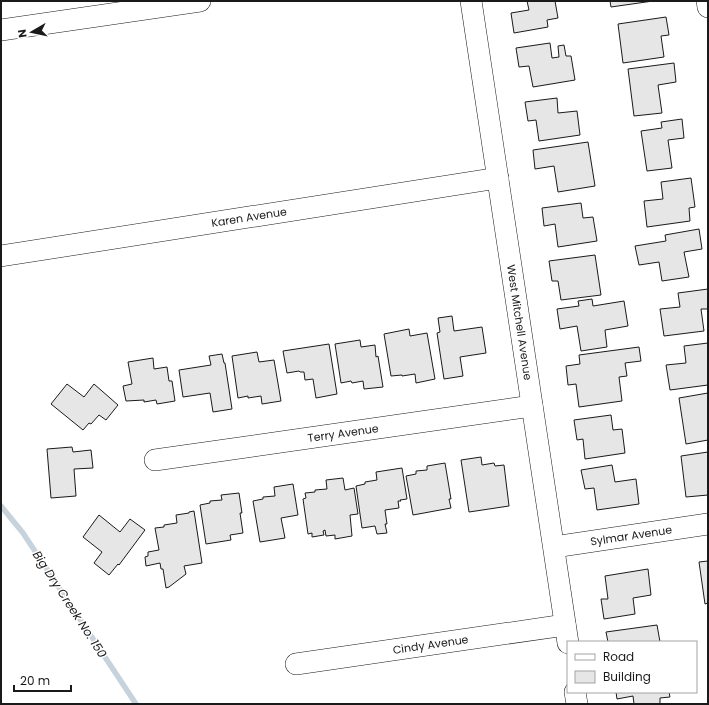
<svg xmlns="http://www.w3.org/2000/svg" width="709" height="705" viewBox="0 0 709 705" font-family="Poppins,sans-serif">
<rect width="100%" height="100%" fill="#fff"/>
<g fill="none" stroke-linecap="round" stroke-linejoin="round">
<!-- stream -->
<path stroke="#c6d2dc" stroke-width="5.5" d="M1 506 23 533 136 704"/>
</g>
<!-- building -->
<path fill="#e6e6e6" stroke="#1a1a1a" d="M527 1H555L558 18 547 20 548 27 514 33 511 13 529 10Z
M610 1H653L611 7Z
M666 17 669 35 661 36 664 57 623 63 618 24Z
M550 43 552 58 559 57 558 46 564 45 566 56H571L575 80 533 87 529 66 519 67 516 48Z
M674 63 676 82 658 85 662 113 634 116 628 69Z
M557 98 558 113 577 111 580 135 539 141 536 120 528 121 525 102Z
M682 119 684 138 668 140 672 168 647 171 641 131 662 128 661 122Z
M588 142 595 186 558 192 554 166 535 169 533 150Z
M691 178 695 207 689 208 690 221 647 227 644 201 663 199 661 182Z
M581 203 583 218 593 217 597 241 558 247 555 224 544 226 542 208Z
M699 229 702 249 684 252 689 277 662 281 659 262 639 265 635 246 666 241 665 235Z
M595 255 601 295 561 300 558 281H552L549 261Z
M708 289V309H701L704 331 664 336 660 309 680 307 678 293Z
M592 299 593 306 624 301 628 326 605 330 607 347 581 351 577 326 560 329 557 309 579 306 578 301Z
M452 316 454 331 482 327 486 353 460 357 463 376 444 379 437 333 440 332 438 318Z
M409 329 410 336 427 333 435 379 416 383 415 374 402 376V375L391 376 384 334Z
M360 340 361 347 375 345 376 357 378 356 383 387 364 389 363 381 352 383 351 381 341 383 335 344Z
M708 343V385L670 390 666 365 686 363 684 346Z
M329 344 337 394 316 398 313 379 305 380 304 372H300L299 371 287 373 283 351Z
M639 347 641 361 625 363 627 376 619 377 622 401 579 407 576 384 568 385 566 366 580 364 579 355Z
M257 352 259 362 274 360 281 401 262 404 261 396 248 398V396L238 398 232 356Z
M222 354 224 363H225L232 409 213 412 210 393 183 397 179 370 211 365 209 356Z
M153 358 154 369 167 367 169 381H172L175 401 157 404 156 400 144 402V400L126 401 123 386 132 384 128 362Z
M67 384 84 397 94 384 118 405 106 420 99 415 91 424 89 423 83 430 51 404Z
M708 393V440L686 444 679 398Z
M611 415 613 430 622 429 625 453 585 459 583 439 577 440 574 420Z
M72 447 73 452 91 450 93 468 74 469 76 496 51 498 47 449Z
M708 452V495L686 497 681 456Z
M481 457 482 465 494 463 495 466 504 465 509 506 469 512 461 460Z
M445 463 451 499H449L451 508 413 515 406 476 416 474V471L427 470V466Z
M612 465 615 482 636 479 639 504 597 510 594 488 585 489 581 470Z
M402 468 407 499 400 500 401 501H398L399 508 385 510 387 524H385L387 533 377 534 375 526 362 528 356 486 365 484V482L377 480 376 472Z
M343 478 345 490 354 488 358 514 350 515 352 536 335 539V535L326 536 325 530 323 531 324 535 312 537V533L308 534 303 499 306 498 305 493 315 492V490L327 489 326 480Z
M293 484 298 515 281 518 285 538 260 542 253 501 263 499V497L275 496 274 487Z
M239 493 242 513H240L243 533 230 535 231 540 206 544 200 505 210 503V501L222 500 221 495Z
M194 511 202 563 184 566 186 574 169 587 166 588 163 569H161L160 563 146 566 145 557 148 556V552L159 550 155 528 164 527V525L177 523 176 515 189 513V512Z
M99 515 120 532 130 519 145 530 119 565 118 564 109 575 94 563 102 552 83 537Z
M708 561V603L705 604 699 562Z
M648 569 651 595 633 598 635 614 604 619 601 599H608L605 576Z
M657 625 660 642H608L606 632Z
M616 692H669L670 697 660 698V704H634L633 696 617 699Z"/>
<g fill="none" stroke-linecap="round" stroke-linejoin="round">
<defs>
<g id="minor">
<path id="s1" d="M471 1 568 643"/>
<path d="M707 1 708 7"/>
<path d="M1 30 200 1"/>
<path id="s2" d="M1 256 498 178"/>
<path id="s3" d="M155 460 532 406"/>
<path id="s4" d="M554 547 708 524"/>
<path id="s5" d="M296 664 565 625"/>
<path d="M575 692 577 704"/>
</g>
</defs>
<!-- minor casing -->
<use href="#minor" stroke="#1a1a1a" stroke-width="22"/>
<!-- minor -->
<use href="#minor" stroke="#fff" stroke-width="21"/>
</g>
<g text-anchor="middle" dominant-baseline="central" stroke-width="3" stroke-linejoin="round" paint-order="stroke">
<!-- street labels -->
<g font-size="11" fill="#1a1a1a" stroke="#fff">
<text stroke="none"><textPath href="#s2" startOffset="251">Karen Avenue</textPath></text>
<text stroke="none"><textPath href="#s1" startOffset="325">West Mitchell Avenue</textPath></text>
<text stroke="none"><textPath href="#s3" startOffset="190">Terry Avenue</textPath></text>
<text stroke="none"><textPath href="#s4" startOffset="78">Sylmar Avenue</textPath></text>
<text stroke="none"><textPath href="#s5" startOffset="136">Cindy Avenue</textPath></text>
</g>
<!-- water labels -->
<g font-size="12" font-style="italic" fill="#1a1a1a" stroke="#fff">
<text transform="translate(70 604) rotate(57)">Big Dry Creek No. 150</text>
</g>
</g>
<!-- border -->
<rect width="709" height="705" fill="none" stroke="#1a1a1a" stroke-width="4"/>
<!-- legend -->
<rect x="567" y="641" width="130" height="52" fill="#ffffff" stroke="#a3a3a3"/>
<rect x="575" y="654" width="20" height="6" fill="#ffffff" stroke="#a3a3a3"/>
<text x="603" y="661" font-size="12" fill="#1a1a1a">Road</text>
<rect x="575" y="671" width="20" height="12" fill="#e6e6e6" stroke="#a3a3a3"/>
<text x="603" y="681" font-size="12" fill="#1a1a1a">Building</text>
<!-- north arrow -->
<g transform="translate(32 32) rotate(261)" stroke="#ffffff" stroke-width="3" paint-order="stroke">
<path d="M0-3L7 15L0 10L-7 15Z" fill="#1a1a1a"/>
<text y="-6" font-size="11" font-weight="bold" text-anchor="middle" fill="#1a1a1a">N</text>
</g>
<!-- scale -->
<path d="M14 685v6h57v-6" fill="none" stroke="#1a1a1a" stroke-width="2"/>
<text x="20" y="685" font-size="12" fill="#1a1a1a" stroke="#ffffff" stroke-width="3" paint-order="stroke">20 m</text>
</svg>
